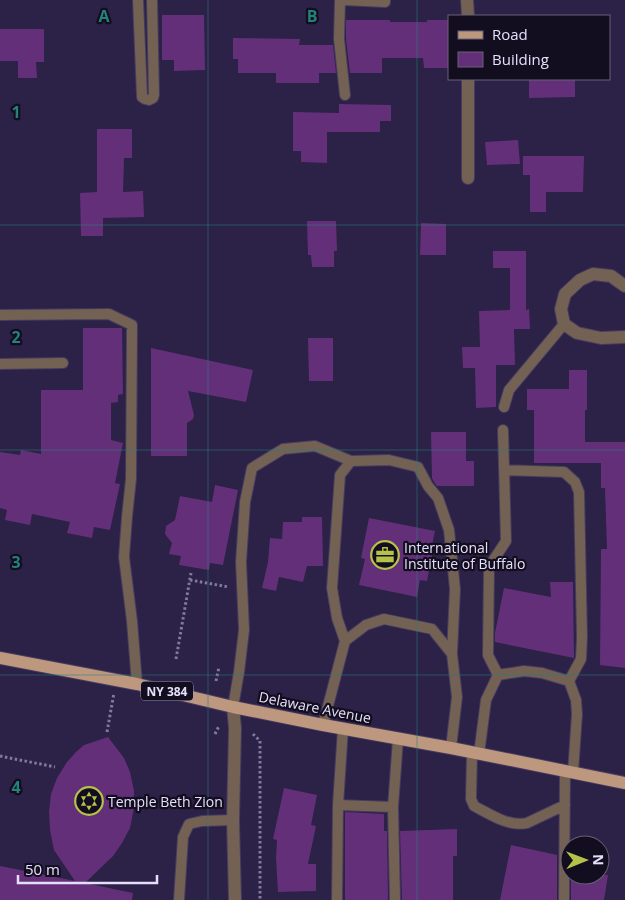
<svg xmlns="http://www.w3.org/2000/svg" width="625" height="900" viewBox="0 0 625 900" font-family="'Open Sans',sans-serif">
<rect width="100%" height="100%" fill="#2c2146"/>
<!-- building -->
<path fill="#642f79" d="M162 15H204L205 70 174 71V60H162Z
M346 20H390V22H427V20H449V68H424L423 58H382V73H350L346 39Z
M0 29H44V62H36L37 78H18V61H0Z
M233 38 300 39 299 45H333L336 73H319V83H276V73H238V59H233Z
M529 79H575V97L529 98Z
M339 104 391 105V121H380V132H327V163L301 162V151H293V112L339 113Z
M97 129H132V158H124L123 192 143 191 144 217 103 218V236H81L80 193 97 192Z
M518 140 520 164 487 165 485 142Z
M523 156H584L583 192H546V212H530V175H523Z
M307 221H336L337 251H334V267H312L311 255H308Z
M421 223 446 224V255H420Z
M493 251H526V310L529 309 530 329H514L515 365H496V407L476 408 475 368H463L462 347H480L479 311 510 310V268H493Z
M83 328H122L123 394 118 395V402L111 403V440L123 443 115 483 120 484 110 530 94 527 92 538 67 533 70 522 32 514 30 525 5 520 7 510 0 508V452L20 455 21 450 41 454V390H83Z
M308 338H333V381H309Z
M151 348 253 370 246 402 188 391 194 415 193 419 187 423V456H151Z
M569 370H587V410H585V442H625V668L600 665 601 549H607L605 488H601V463H534V410H527V389H569Z
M431 432H466V461H474V486H437L434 482 432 478Z
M215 485 238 490 223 565 210 563 209 570 179 565 181 556 169 554 172 543 165 534 166 526 175 520 180 496 212 502Z
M302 517H322L323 566H307L303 582 279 577 276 591 262 588 268 562 270 538 282 539 283 522H302Z
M369 518 435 531 431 550H433L427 581 420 580 417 597 359 585 365 559 361 558Z
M550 582H573L574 658 495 642V633L504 588 551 597Z
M108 737 124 758 130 772 134 791V808L130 828 122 843 113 856 85 883 133 893 132 900H0V866L75 881 54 850 50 830 49 812 51 794 57 778 67 762 76 752 84 745Z
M284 788 317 795 311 825 316 826 308 864H316V891L278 892 276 858 277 840 273 839Z
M345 812 384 814V831H387L388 900H345Z
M457 829V856H453V900H402L400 831Z
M511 845 557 855V900H500Z
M571 875H608L604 900H571Z"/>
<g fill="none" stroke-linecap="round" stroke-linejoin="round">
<defs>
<path id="service" d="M138 0 142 97 145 99 149 100 153 98 154 95 152 0
M340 0 339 39 345 95
M343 0 385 2V0
M0 315 109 314 132 325 131 479 127 517 124 557 132 621 137 684
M0 364 63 363
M504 407 509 390 564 324
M504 470 564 472 575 482 579 492 582 637 581 659 569 681 576 700 577 714 573 773
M345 641 366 625 384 619 432 629 452 654
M498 675 524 671 542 673 569 681
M233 707 239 672 244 630 241 562 245 502 252 468 283 449 315 446 351 461
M323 725 345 641 337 618 332 588 340 475 351 461 389 460 418 467 428 486 438 498 449 530 455 589 452 654 457 697 451 748
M343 728 338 805 393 807 398 739
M472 753 471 799 474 806C490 814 508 827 527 823L565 805
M479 754 486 700 498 675 488 655 489 567 506 541 503 430
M393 807 395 900
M179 900 183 837 189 824 202 821 233 820
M337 900 338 805
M564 900 565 771"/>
<path id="pedestrian" d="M467 0 468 16
M468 79V178"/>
<path id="minor" d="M625 286 611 276 593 274 580 280 565 294 561 309 564 324 577 333 601 338 625 337
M233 707 235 728 233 820 235 900"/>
<path id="primary" d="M0 658 137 684 233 707 323 725 451 748 625 783"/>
</defs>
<!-- service casing -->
<use href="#service" stroke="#463c5f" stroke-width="12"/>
<!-- pedestrian casing -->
<use href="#pedestrian" stroke="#463c5f" stroke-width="14"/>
<!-- minor casing -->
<use href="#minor" stroke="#463c5f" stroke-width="14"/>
<!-- primary casing -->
<use href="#primary" stroke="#463c5f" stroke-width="14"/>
<!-- path -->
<path stroke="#827a99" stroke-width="3" stroke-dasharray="2.5 2.5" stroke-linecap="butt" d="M190 580 229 587
M176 659 191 573
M216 681 219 667
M107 732 114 693
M215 734 219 726
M253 734 260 741V900
M0 756 55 767"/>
<!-- service -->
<use href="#service" stroke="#736154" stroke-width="10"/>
<!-- pedestrian -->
<use href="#pedestrian" stroke="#736154" stroke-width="12"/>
<!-- minor -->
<use href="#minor" stroke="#736154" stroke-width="12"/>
<!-- primary -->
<use href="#primary" stroke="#bd977e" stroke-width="12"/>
</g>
<!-- grid -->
<path fill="none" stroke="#24817c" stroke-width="1" stroke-opacity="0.55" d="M208 0V900M417 0V900M0 225H625M0 450H625M0 675H625"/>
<!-- icons -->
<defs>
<symbol id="office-ring" viewBox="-11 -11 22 22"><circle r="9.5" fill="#130e1f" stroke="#b4c24a" stroke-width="1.5"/><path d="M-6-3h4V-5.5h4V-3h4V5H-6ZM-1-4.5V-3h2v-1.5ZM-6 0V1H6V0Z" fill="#b4c24a"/></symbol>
<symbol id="synagogue-ring" viewBox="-11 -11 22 22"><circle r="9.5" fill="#130e1f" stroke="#b4c24a" stroke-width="1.5"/><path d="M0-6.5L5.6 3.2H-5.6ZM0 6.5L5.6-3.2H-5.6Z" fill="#b4c24a"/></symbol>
</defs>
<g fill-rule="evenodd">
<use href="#office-ring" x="369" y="539" width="32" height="32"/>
<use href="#synagogue-ring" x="73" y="785" width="32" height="32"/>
</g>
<g text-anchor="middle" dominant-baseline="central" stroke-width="4.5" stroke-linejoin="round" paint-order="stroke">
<!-- shield labels -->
<rect fill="#130e1f" stroke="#a6a1b8" stroke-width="1" x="141" y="681.5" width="52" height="19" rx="4"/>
<g font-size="12" font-weight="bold" fill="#e5e0f9">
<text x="167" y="691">NY 384</text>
</g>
<!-- poi labels -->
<g font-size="14" fill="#e5e0f9" stroke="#130e1f" text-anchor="start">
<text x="404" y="547">International<tspan x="404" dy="16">Institute of Buffalo</tspan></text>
<text x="108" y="801">Temple Beth Zion</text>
</g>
<!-- street labels -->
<g font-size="14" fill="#e5e0f9" stroke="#130e1f">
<text transform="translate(315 707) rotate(11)">Delaware Avenue</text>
</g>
</g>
<g font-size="16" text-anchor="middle" font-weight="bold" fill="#24817c" stroke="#130e1f" stroke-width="4.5" stroke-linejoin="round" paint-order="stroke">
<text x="104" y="22">A</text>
<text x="312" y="22">B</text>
<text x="16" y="118">1</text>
<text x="16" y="343">2</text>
<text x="16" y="568">3</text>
<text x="16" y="793">4</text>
</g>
<!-- legend -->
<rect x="448" y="15" width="162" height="65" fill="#130e1f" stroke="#676276"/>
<rect x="458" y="31" width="25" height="8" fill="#bd977e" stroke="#676276"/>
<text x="492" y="40" font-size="15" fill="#e5e0f9">Road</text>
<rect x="458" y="52" width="25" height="15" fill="#642f79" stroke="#676276"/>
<text x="492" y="65" font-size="15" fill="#e5e0f9">Building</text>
<!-- north arrow -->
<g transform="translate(585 860) rotate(89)"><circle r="24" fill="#130e1f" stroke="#676276"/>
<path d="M0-4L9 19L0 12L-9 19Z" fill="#b4c24a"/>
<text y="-8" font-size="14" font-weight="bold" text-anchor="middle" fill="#e5e0f9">N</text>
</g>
<!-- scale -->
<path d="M18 875v8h139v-8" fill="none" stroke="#e5e0f9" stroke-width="2.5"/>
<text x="25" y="875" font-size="15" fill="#e5e0f9" stroke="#130e1f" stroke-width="4" paint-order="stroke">50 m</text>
</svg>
